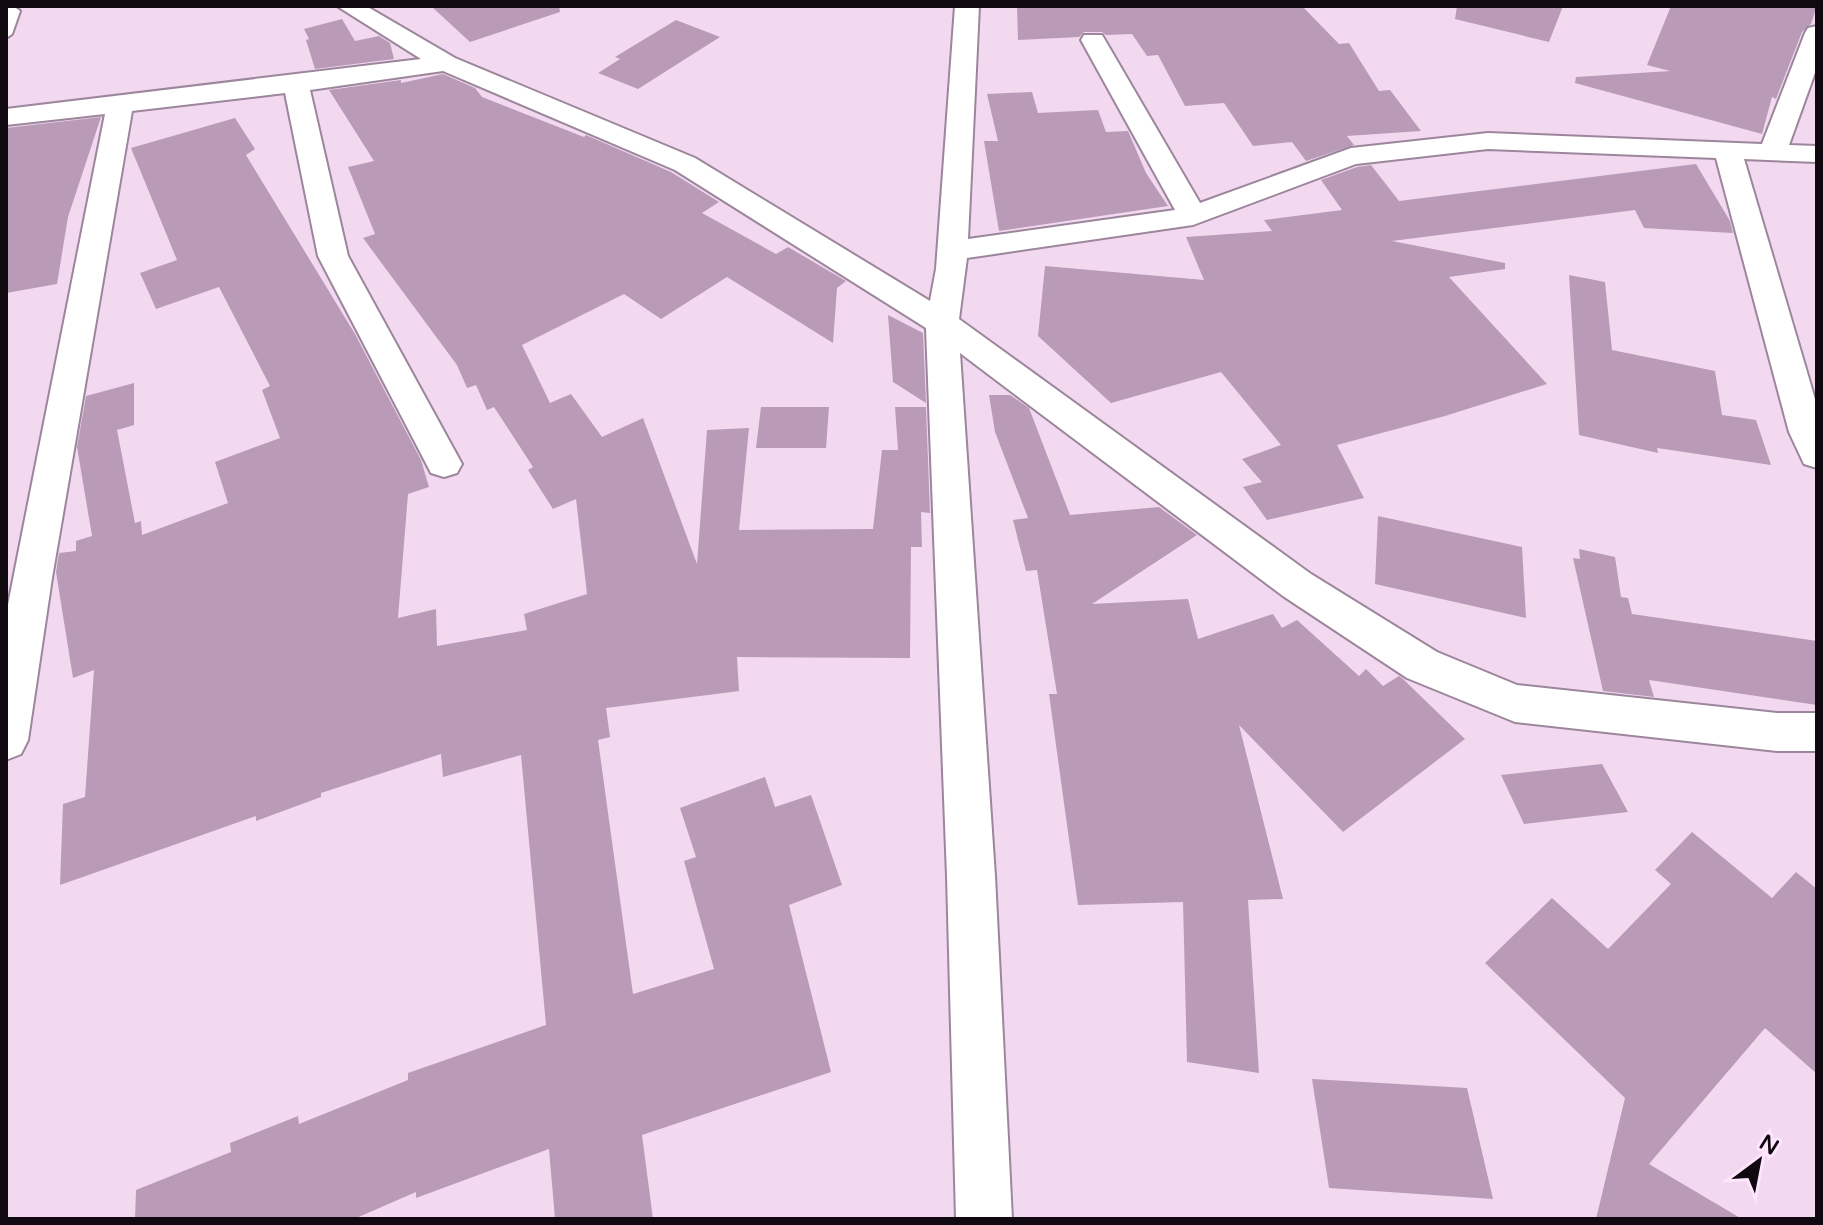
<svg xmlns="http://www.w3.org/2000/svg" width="1823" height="1225" viewBox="0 0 1823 1225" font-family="'Varela Round',sans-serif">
<rect width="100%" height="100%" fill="#f2d9f0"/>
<!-- building -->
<path fill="#b99bb8" d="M431 6H559L560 12 470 42Z
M1017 6H1302L1339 44 1349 43 1379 91 1390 90 1421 131 1347 136 1354 145 1306 161 1292 142 1253 146 1224 103 1185 106 1158 55 1147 56 1132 34 1106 35 1102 32H1084L1079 37 1018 40Z
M1457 6H1563L1549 42 1455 19Z
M1671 6H1817L1811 24 1802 32 1776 99 1772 97 1762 134 1575 83 1576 77 1670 71 1647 65Z
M342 19 355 41 379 36 390 43 394 59 315 69 306 40 309 39 304 29Z
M676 20 720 37 638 89 598 73 620 59 615 57Z
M443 74 475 88 482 97 584 137 586 135 671 172 719 202 702 213 776 254 788 247 846 281 837 288 833 343 727 277 661 319 624 294 522 345 550 403 571 394 602 437 643 418 697 564 707 430 749 428 739 530 873 529 882 450H898L895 407H926L930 513 921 512 922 547H911L910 658 737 657 739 691 606 708 610 737 598 740 633 994 714 969 684 861 696 857 680 808 765 777 775 807 811 795 842 885 789 905 831 1072 642 1135 653 1219H555L549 1149 416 1198V1192L354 1219H135L136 1190 231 1152 230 1143 298 1116 299 1124 408 1080V1073L546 1025 521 755 443 777 441 754 321 793V797L256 821V816L60 885 63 804 85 797 94 670 73 678 56 572 59 553 76 551V541L92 536 77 447 86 396 134 383V425L117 430 135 523 141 521 142 535 228 503 215 462 280 438 262 390 270 386 219 287 156 309 140 273 177 260 131 148 235 118 255 149 246 155 355 334 421 460 429 487 408 494 398 618 436 609 437 646 527 630 524 614 587 594 576 499 553 509 528 470 533 467 494 407 487 410 476 385 467 388 457 365 363 238 375 234 348 167 374 161 329 90 401 80V83Z
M1032 92 1038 113 1098 110 1106 132 1128 131 1146 173 1168 206 999 231 984 141H998L987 94Z
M101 117 68 217 57 284 6 293V128Z
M1696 164 1730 221 1733 233 1644 228 1635 210 1392 241 1505 263V269L1449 277 1547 384 1445 416 1337 445 1364 498 1267 520 1243 487 1262 482 1242 459 1281 445 1221 372 1111 403 1038 336 1045 266 1204 280 1186 237 1272 231 1264 220 1342 210 1321 180 1357 167 1371 165 1399 201Z
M1569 275 1605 282 1612 350 1715 371 1722 415 1756 420 1771 465 1657 448 1658 453 1579 435Z
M888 315 923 333 926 403 893 382Z
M989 395H1010L1029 408 1070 515 1159 507 1197 535 1092 604 1188 599 1198 639 1273 614 1282 628 1297 620 1359 676 1366 669 1383 686 1399 676 1402 678 1465 739 1343 832 1239 725 1283 899 1248 900 1259 1073 1187 1062 1183 902 1078 905 1049 694H1057L1037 570 1026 571 1013 520 1028 518 995 432Z
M761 407H829L826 448H756Z
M1378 516 1522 547 1526 618 1375 584Z
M1579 549 1615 557 1621 597 1628 598 1632 614 1817 641V705L1649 680 1654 697 1603 691 1573 558 1580 559Z
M1602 764 1628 812 1524 824 1501 775Z
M1692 832 1772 898 1796 872 1817 889V1074L1765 1028 1649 1164 1742 1219H1596L1625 1098 1485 963 1552 898 1608 949 1671 884 1655 870Z
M1312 1079 1467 1088 1493 1199 1329 1188Z"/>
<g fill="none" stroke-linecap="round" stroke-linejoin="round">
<defs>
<path id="service" d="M6 6H13L20 11 12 34 6 38Z"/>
<path id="minor" d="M337 6H366L455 58 695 158 930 301 936 269 955 6H979L968 239 1175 210 1081 40 1084 35H1102L1105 40 1200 203 1351 148 1488 133 1762 144 1805 33 1808 28 1817 26V67L1789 145 1817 146V162L1744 159 1817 406V468L1804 464 1789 432 1716 158 1488 149 1356 164 1193 225 967 258 959 319 1311 574 1437 652 1517 685 1777 713H1817V751H1777L1515 722 1407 678 1283 596 960 353 995 876 1012 1219H956L947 876 926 328 675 170 443 71 310 90 348 256 462 464 457 473 444 477 431 473 318 256 285 93 132 111 52 578 28 740 21 754 6 760V615L105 114 6 125V109L421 59Z"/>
</defs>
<!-- service casing -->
<use href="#service" stroke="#9c869b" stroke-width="4"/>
<!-- minor casing -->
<use href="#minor" stroke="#9c869b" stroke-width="4"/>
<!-- service -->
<use href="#service" fill="#fff" fill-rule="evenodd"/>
<!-- minor -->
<use href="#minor" fill="#fff" fill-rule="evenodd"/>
</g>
<!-- border -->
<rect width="1823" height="1225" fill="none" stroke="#100910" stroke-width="16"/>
<!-- north arrow -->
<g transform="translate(1759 1161) rotate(32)" stroke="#ffe6fe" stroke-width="6" paint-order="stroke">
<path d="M0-6L14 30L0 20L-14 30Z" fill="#100910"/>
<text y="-12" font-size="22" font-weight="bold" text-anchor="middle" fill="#100910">N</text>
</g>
</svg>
